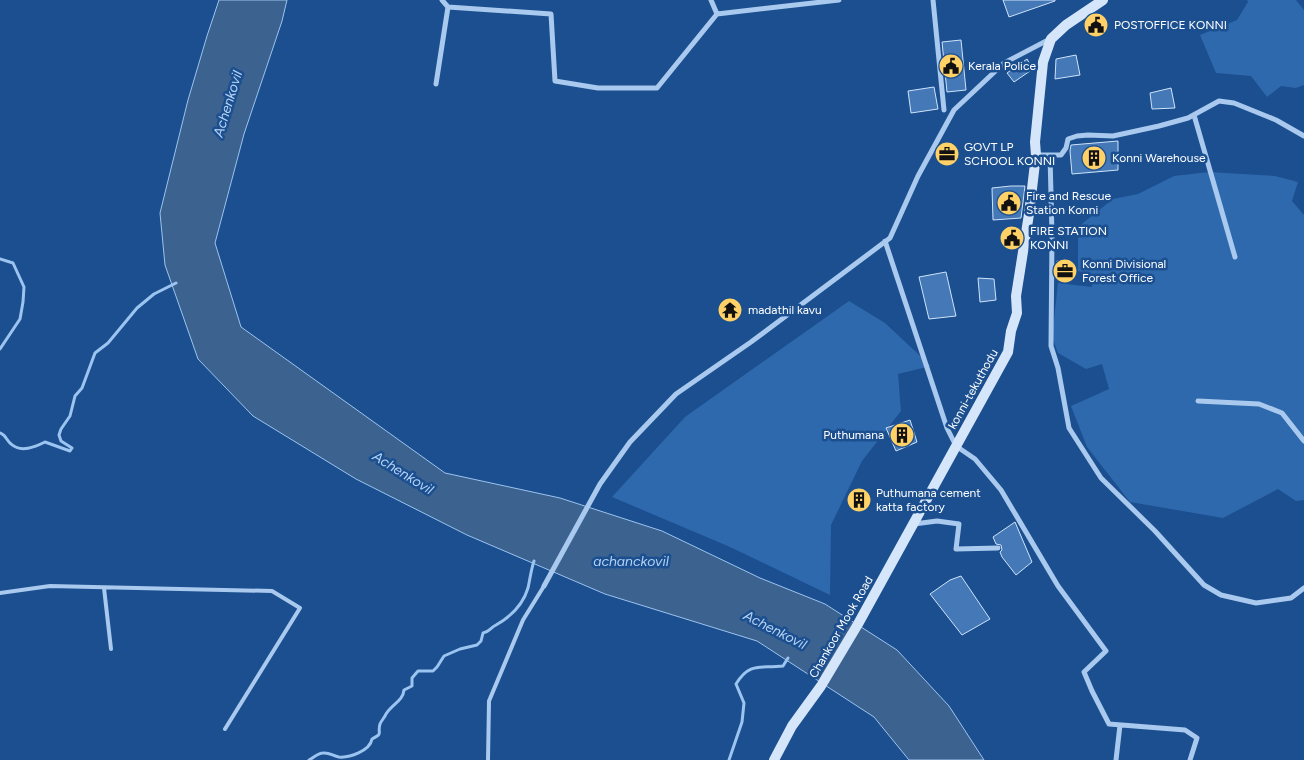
<svg xmlns="http://www.w3.org/2000/svg" width="1304" height="760" viewBox="0 0 1304 760" font-family="Figtree,sans-serif">
<rect width="100%" height="100%" fill="#1b4f8f"/>
<!-- green -->
<path fill="#2e69ad" d="M1247 0H1296L1304 10V85L1296 88 1281 86 1267 97 1251 76 1216 73 1200 35 1237 20 1248 2Z
M1209 172 1275 176 1298 182 1292 201 1304 215V500L1296 501 1278 489 1223 518 1130 502 1087 447 1071 406 1109 389 1102 364 1086 369 1058 353 1052 337 1058 283 1092 287 1091 274 1078 271V227L1113 199 1138 194 1174 176Z
M849 301 885 323 931 366 898 374 901 411 862 461 831 525 830 595 730 547 612 497 685 417Z"/>
<!-- water -->
<path fill="#3c6290" stroke="#9cc4f0" d="M219 0H287L282 21 244 134 215 243 241 327 445 473 560 498 662 531 760 578 825 604 897 650 949 706 984 760H909L874 717 757 641 605 594 467 535 356 479 253 416 198 359 165 265 160 213 188 100 207 36Z"/>
<g fill="none" stroke-linecap="round" stroke-linejoin="round">
<!-- stream -->
<path stroke="#9cc4f0" stroke-width="3" d="M0 259 13 263 24 287 23 302 20 319 0 349
M0 433C6 435 6 440 11 444 21 453 35 447 45 442L70 451 72 448
M72 448 61 441 59 435 61 429 70 416 75 396 82 388 95 353 108 343 137 308 154 294 176 283
M309 760C313 758 318 753 323 753 329 752 333 756 339 757 349 758 370 751 372 739 384 733 377 734 380 724 381 721 385 717 386 714 392 704 403 701 404 690L412 686V678L418 671H433L437 667 444 656 460 649 477 645 481 641 483 633C489 632 490 628 496 625 510 617 523 605 528 588 530 579 531 570 534 561
M729 760 742 722 744 703 736 684C750 661 761 669 783 666L788 658"/>
</g>
<!-- building -->
<path fill="#4478b7" stroke="#cfe3fa" d="M1003 0H1055V1L1009 17Z
M961 40 966 90 947 92 942 42Z
M1076 55 1080 75 1055 79 1056 59Z
M1027 59 1033 69 1014 82 1007 73Z
M934 87 938 109 911 113 908 91Z
M1171 88 1175 108 1152 109 1150 93Z
M1118 141V170L1072 174 1070 151 1071 145Z
M1011 186H1025L1021 218 993 220 992 188Z
M1057 261 1071 262V281L1058 280Z
M946 272 956 316 929 319 919 277Z
M978 278 994 279 996 300 980 302Z
M910 420 917 442 896 451 886 428Z
M859 488 871 497 857 511 847 502Z
M1015 522 1032 562 1016 575 1002 557 1000 552 1002 550 1001 545 996 544 993 537Z
M961 576 990 619 962 635 930 594 950 580Z"/>
<g fill="none" stroke-linecap="round" stroke-linejoin="round">
<!-- lane -->
<path stroke="#a9c9ee" stroke-width="4" d="M104 588 111 649
M0 593 50 586 272 591 300 608 225 729
M488 760 489 701 523 620 544 586"/>
<!-- street -->
<path stroke="#a9c9ee" stroke-width="5" d="M442 0 448 7 551 14 555 81 598 88H657L717 14
M711 0 717 14 839 0
M933 0 944 110
M436 84 448 7
M1194 115 1235 257
M1036 155H1061L1066 148 1068 139 1077 136 1088 135 1113 136 1159 126 1188 118 1219 101 1234 103 1276 120 1304 136
M1050 155 1052 235 1051 346 1058 368 1069 428 1101 478 1155 531 1204 585 1221 595 1256 603 1291 598 1304 588
M885 241 947 428 956 446 975 459 1001 490 1058 586 1106 651 1084 672 1092 691 1109 724 1185 730 1197 738 1190 760
M1198 401 1259 404 1282 413 1304 441
M914 524 937 521 959 524 956 549 998 548
M544 586 600 484 630 442 676 394 751 342 890 238 918 176 954 110 1004 63 1050 39
M1116 760 1120 725"/>
<!-- secondary -->
<path stroke="#d6e6fa" stroke-width="10" d="M774 760 792 726 821 686 858 624 1008 352 1011 331 1017 313 1016 296 1029 214 1036 155 1035 142 1043 62 1051 39 1066 25 1103 0"/>
</g>
<!-- icons -->
<defs>
<symbol id="civic-disc" viewBox="-11 -11 22 22"><circle r="9.5" fill="#ffd166" stroke="#1b4f8f"/><path d="M-.6-6.5H3V-4.5H.6V-3L4-1V1h2V6H-6V1h2V-1L-.6-3ZM-1.2 2.5V6h2.4V2.5Z" fill="#111"/></symbol>
<symbol id="office-disc" viewBox="-11 -11 22 22"><circle r="9.5" fill="#ffd166" stroke="#1b4f8f"/><path d="M-6-3h4V-5.5h4V-3h4V5H-6ZM-1-4.5V-3h2v-1.5ZM-6 0V1H6V0Z" fill="#111"/></symbol>
<symbol id="building-disc" viewBox="-11 -11 22 22"><circle r="9.5" fill="#ffd166" stroke="#1b4f8f"/><path d="M-4-6H4V6H1V3H-1V6H-4ZM-2.5-4.3h1.7v1.8h-1.7ZM.8-4.3h1.7v1.8H.8ZM-2.5-1h1.7V.8h-1.7ZM.8-1h1.7V.8H.8Z" fill="#111"/></symbol>
<symbol id="temple-disc" viewBox="-11 -11 22 22"><circle r="9.5" fill="#ffd166" stroke="#1b4f8f"/><path d="M0-6L5-2H3V0L6.5 2.5H4V6H1.5V3h-3V6H-4V2.5H-6.5L-3 0V-2H-5Z" fill="#111"/></symbol>
</defs>
<g fill-rule="evenodd">
<use href="#civic-disc" x="1082" y="11" width="28" height="28"/>
<use href="#civic-disc" x="937" y="52" width="28" height="28"/>
<use href="#office-disc" x="933" y="140" width="28" height="28"/>
<use href="#building-disc" x="1080" y="144" width="28" height="28"/>
<use href="#civic-disc" x="995" y="189" width="28" height="28"/>
<use href="#civic-disc" x="998" y="224" width="28" height="28"/>
<use href="#office-disc" x="1051" y="257" width="28" height="28"/>
<use href="#temple-disc" x="716" y="296" width="28" height="28"/>
<use href="#building-disc" x="888" y="421" width="28" height="28"/>
<use href="#building-disc" x="845" y="486" width="28" height="28"/>
</g>
<g text-anchor="middle" dominant-baseline="central" stroke-width="5" stroke-linejoin="round" paint-order="stroke">
<!-- poi labels -->
<g font-size="12" fill="#fff" stroke="#1b4f8f" text-anchor="start">
<text x="1114" y="25">POSTOFFICE KONNI</text>
<text x="968" y="66">Kerala Police</text>
<text x="964" y="147">GOVT LP<tspan x="964" dy="14">SCHOOL KONNI</tspan></text>
<text x="1112" y="158">Konni Warehouse</text>
<text x="1026" y="196">Fire and Rescue<tspan x="1026" dy="14">Station Konni</tspan></text>
<text x="1030" y="231">FIRE STATION<tspan x="1030" dy="14">KONNI</tspan></text>
<text x="1082" y="264">Konni Divisional<tspan x="1082" dy="14">Forest Office</tspan></text>
<text x="748" y="310">madathil kavu</text>
<text x="884" y="435" text-anchor="end">Puthumana</text>
<text x="876" y="493">Puthumana cement<tspan x="876" dy="14">katta factory</tspan></text>
</g>
<!-- street labels -->
<g font-size="12" fill="#fff" stroke="#1b4f8f">
<text transform="translate(973 389) rotate(-61)">konni-tekuthodu</text>
<text transform="translate(841 627) rotate(-60)">Chankoor Mook Road</text>
</g>
<!-- water labels -->
<g font-size="14" font-style="italic" fill="#b5d3f5" stroke="#1b4f8f">
<text transform="translate(228 104) rotate(-73)">Achenkovil</text>
<text transform="translate(403 473) rotate(32)">Achenkovil</text>
<text x="631" y="561">achanckovil</text>
<text transform="translate(775 630) rotate(27)">Achenkovil</text>
</g>
</g>
</svg>
